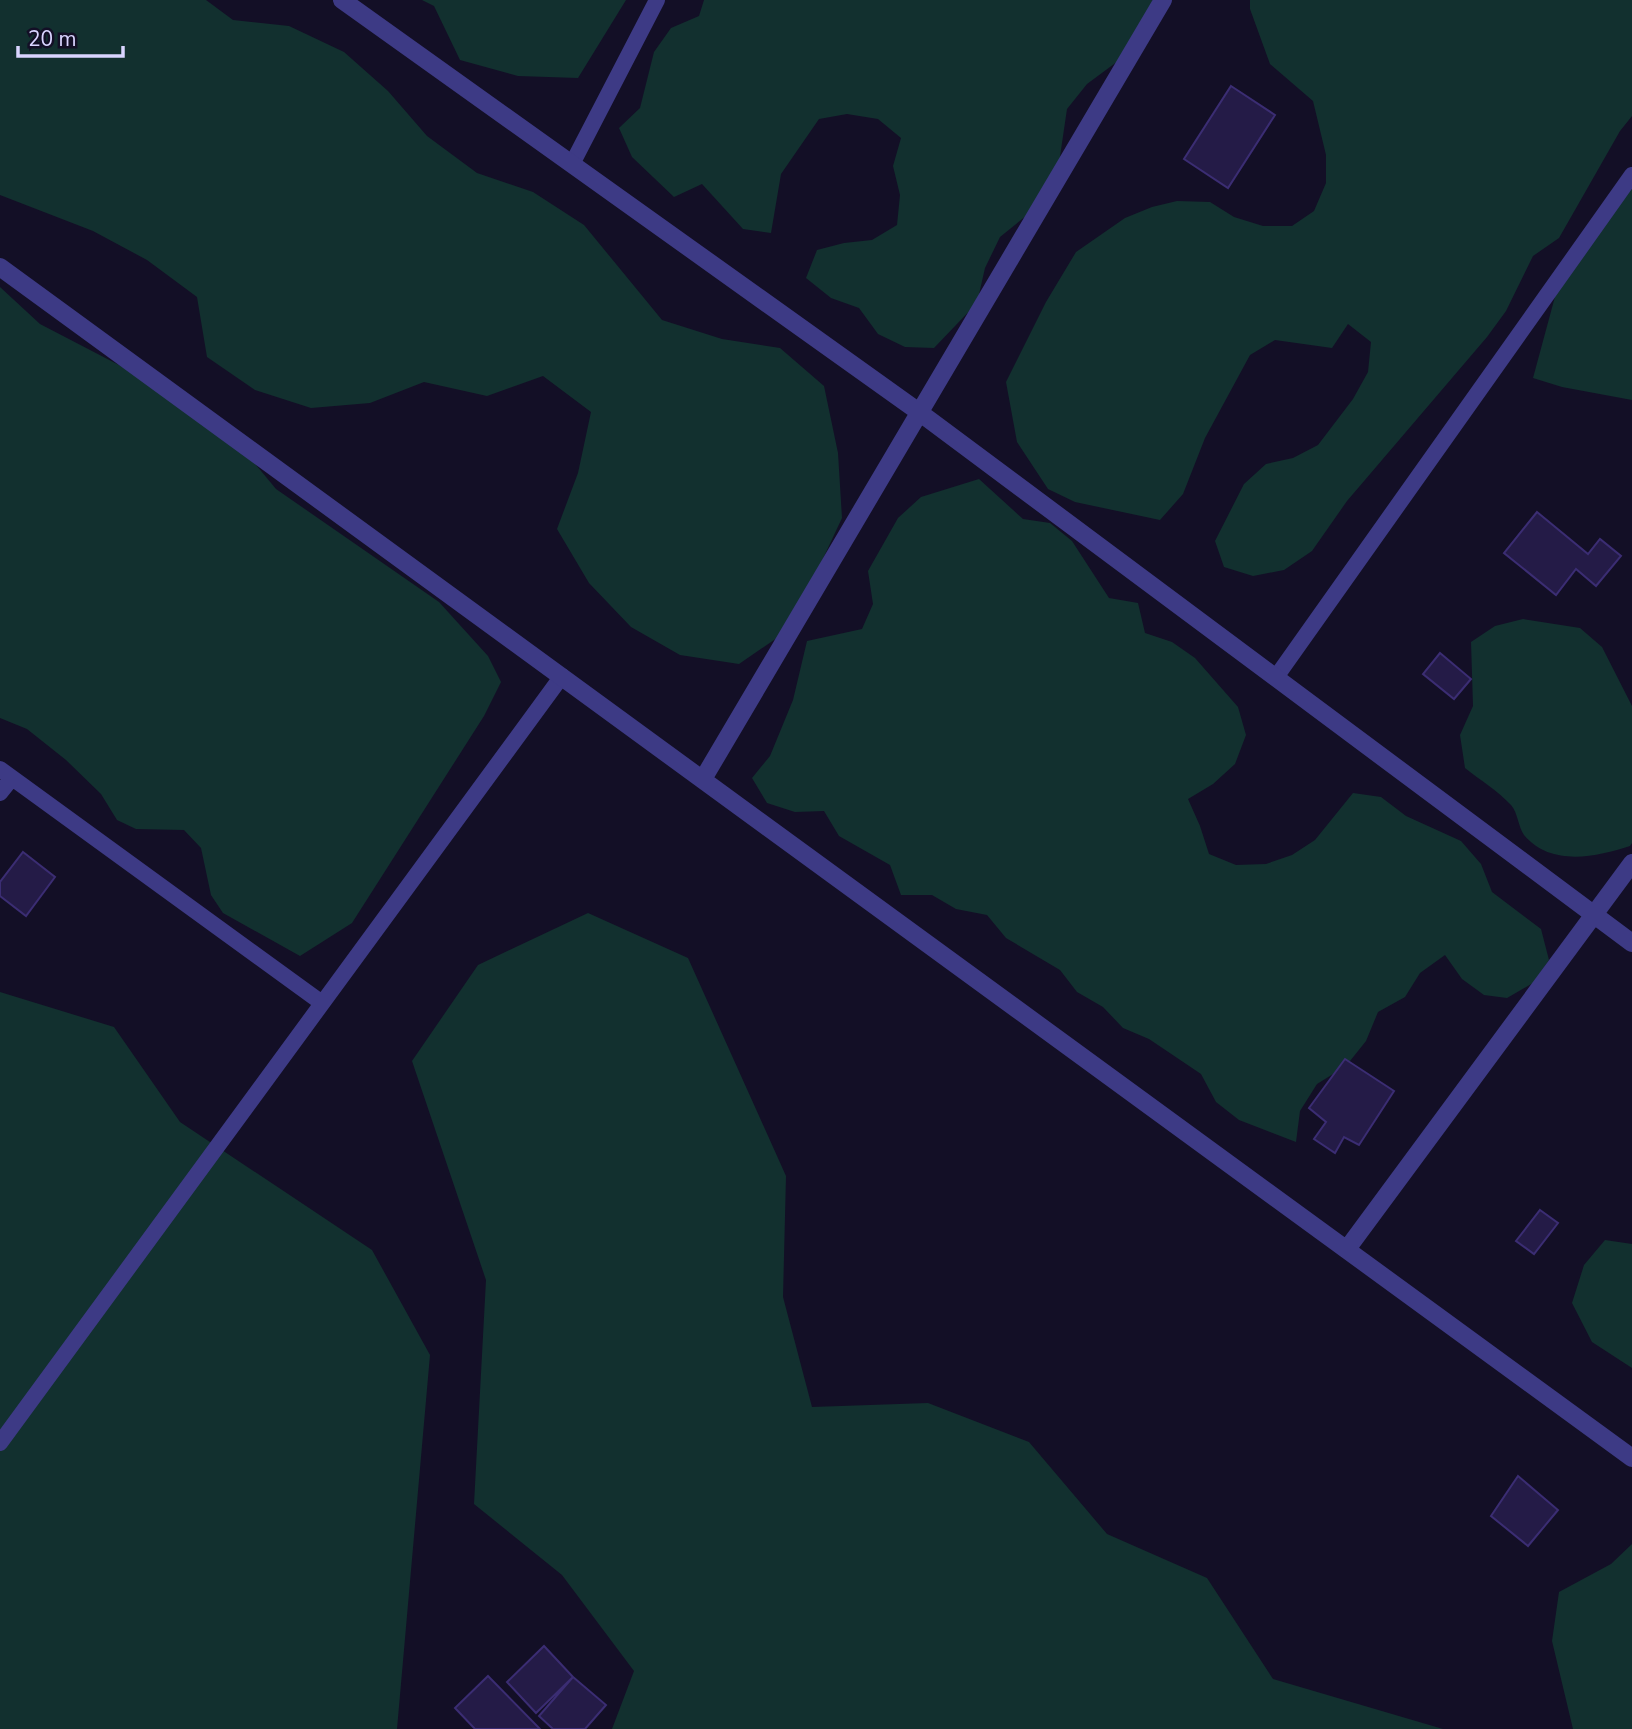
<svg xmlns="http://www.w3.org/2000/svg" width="1632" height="1729" viewBox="0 0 1632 1729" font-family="'Nunito Sans',sans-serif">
<rect width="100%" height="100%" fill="#130f26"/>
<!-- green -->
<path fill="#12302f" d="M0 0H206L233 20 289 26 344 52 388 91 427 136 477 173 533 192 584 225 662 320 722 339 780 348 824 386 838 453 842 518 790 629 739 664 680 655 631 627 589 583 557 529 578 473 591 412 543 376 487 396 424 382 370 403 311 408 255 390 207 357 197 297 147 260 93 231 0 195Z
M422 0H626L578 78 518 76 460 60 434 6Z
M704 0H1152V15L1137 47 1087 84 1067 109 1058 170 1048 198 1000 237 985 268 977 303 934 348 905 347 878 334 859 308 831 298 806 278 817 250 844 243 872 240 897 225 900 195 893 166 901 138 878 119 847 114 819 119 781 174 771 233 743 229 702 184 674 197 632 157 619 128 640 108 654 52 671 28 699 16Z
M1250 0H1632V116L1620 131 1559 238 1533 256 1506 311 1487 337 1347 501 1312 551 1284 570 1253 576 1224 567 1215 541 1244 484 1266 464 1293 458 1318 445 1353 399 1368 372 1371 342 1348 324 1332 348 1275 340 1250 355 1205 438 1183 494 1160 520 1075 502 1048 489 1017 442 1006 382 1046 302 1076 252 1125 218 1152 207 1177 201 1210 202 1234 217 1263 226H1292L1314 211 1326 183V155L1313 101 1270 64 1250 9Z
M1632 178V400L1562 387 1533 378 1556 293Z
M0 287 40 324 167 390 251 459 276 489 439 602 488 656 501 682 484 716 352 923 300 956 223 913 211 895 201 848 184 830 136 829 117 820 101 794 66 760 27 729 0 718Z
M979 479 1023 519 1050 523 1072 541 1109 598 1138 603 1145 633 1172 642 1195 658 1238 707 1246 735 1235 764 1213 784 1188 799 1200 826 1209 854 1236 865 1266 864 1292 855 1315 840 1353 793 1381 797 1406 816 1461 841 1481 864 1492 892 1541 929 1549 960 1533 983 1507 998 1484 995 1462 979 1445 955 1420 973 1405 997 1378 1012 1366 1041 1346 1066 1317 1084 1300 1111 1296 1142 1239 1120 1216 1102 1201 1074 1149 1039 1123 1028 1103 1007 1077 992 1060 970 1006 938 987 915 956 909 932 895H901L890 865 839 836 824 811 795 812 767 803 752 778 770 756 793 700 807 641 862 629 873 604 868 571 898 518 921 497Z
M1523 619 1580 628 1602 647 1632 706V843L1630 846C1596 857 1551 867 1524 835 1518 826 1518 813 1511 805 1498 791 1480 780 1465 768L1460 735 1473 706 1471 642 1495 626Z
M588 913 688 958 786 1176 783 1297 812 1407 928 1403 1029 1442 1107 1534 1207 1578 1273 1679 1443 1729H612L634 1671 562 1575 474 1504 486 1280 412 1061 478 965Z
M0 992 114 1027 180 1122 372 1250 430 1355 397 1729H0Z
M1605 1240 1632 1244V1368L1592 1342 1572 1303 1584 1265Z
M1632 1544V1729H1573L1552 1641 1559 1592 1611 1564Z"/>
<!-- building -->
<path fill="#241b47" stroke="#3b2d73" stroke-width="2" d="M1231 86 1275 115 1228 188 1184 159Z
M1537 512 1588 554 1600 539 1621 556 1596 586 1576 569 1556 595 1504 553Z
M1440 653 1471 679 1454 699 1423 674Z
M23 852 55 877 26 916 0 896V882Z
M1345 1059 1394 1091 1359 1145 1344 1137 1335 1153 1314 1139 1326 1122 1309 1108Z
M1540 1210 1558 1223 1534 1254 1516 1241Z
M1518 1476 1558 1510 1528 1546 1491 1516Z
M544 1646 573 1677 536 1713 507 1682Z
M488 1676 540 1729H475L455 1708Z
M573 1677 606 1705 585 1729H553L539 1716Z"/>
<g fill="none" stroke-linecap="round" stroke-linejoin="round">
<!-- service -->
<path stroke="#3d3a85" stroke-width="16" d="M572 164 657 0
M1276 677 1632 175
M0 769 322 1003
M0 793 12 778
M0 1443 562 676"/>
<!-- minor -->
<path stroke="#3d3a85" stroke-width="18" d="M342 0 919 412 1632 943
M0 267 1632 1458
M703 779 1163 0
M1347 1249 1632 863"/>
</g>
<!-- scale -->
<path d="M18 46v10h105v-10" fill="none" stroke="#d9d4ff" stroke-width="3.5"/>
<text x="28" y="46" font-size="21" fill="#d9d4ff" stroke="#130f26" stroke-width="5" paint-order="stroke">20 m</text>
</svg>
